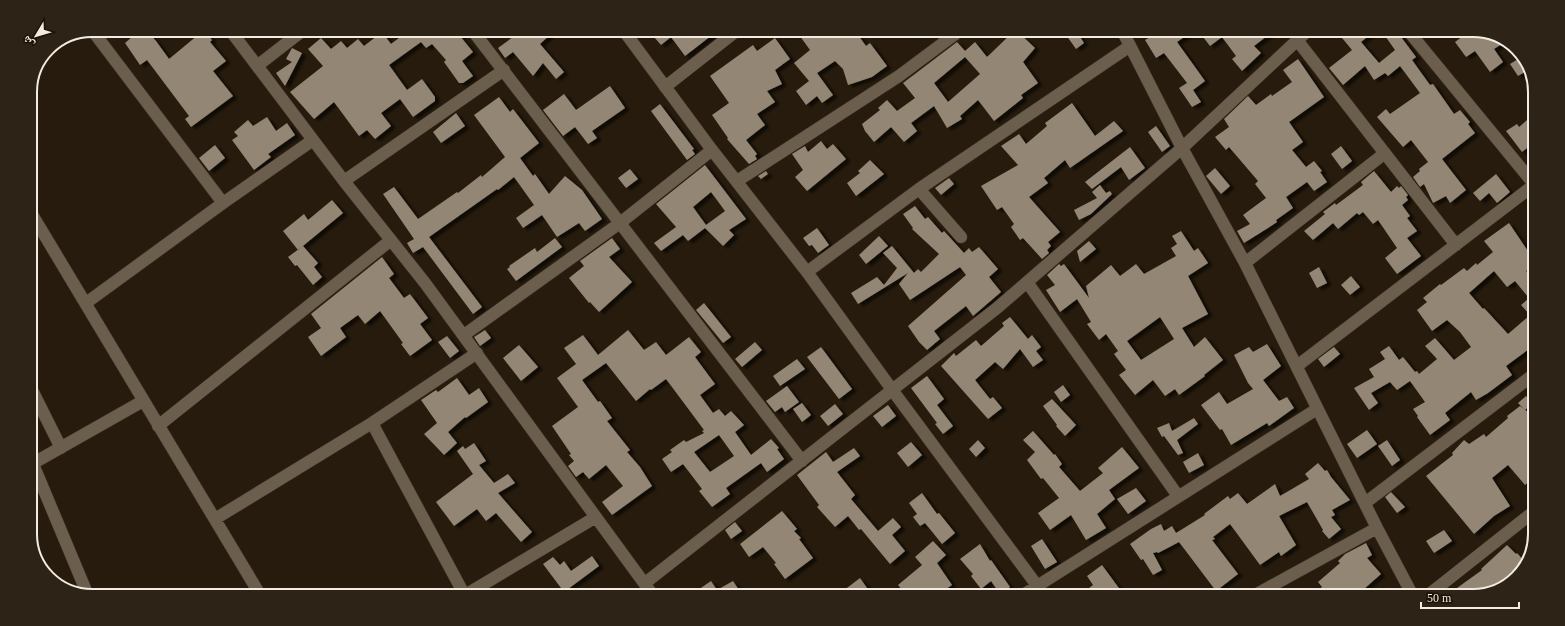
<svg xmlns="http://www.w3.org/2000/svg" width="1565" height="626" viewBox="0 0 1565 626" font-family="'Times New Roman','Noto Naskh Arabic',serif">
<defs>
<filter id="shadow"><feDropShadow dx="4.5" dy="2.5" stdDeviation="1" flood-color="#0009"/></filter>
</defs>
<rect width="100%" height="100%" fill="#261b0c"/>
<!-- building -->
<path fill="#938674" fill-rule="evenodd" filter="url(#shadow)" d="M140 30H146L156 41 169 59 204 30 212 40 210 42 226 61 213 71 233 96 191 127 185 119 189 116 147 60 140 65 125 43Z
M408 31H456L473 52 462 61 473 76 463 83H459L444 62 446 60 432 44 426 48 421 42 389 65 407 90 422 79 435 97V101L413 117 400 99 381 113 391 126 375 139 367 130 359 136 334 102 314 119 290 92 323 66 308 49 321 38 331 49 341 41 347 48 358 39 364 46 382 32 391 44Z
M521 31H554L540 44 564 72 556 79 543 63 533 76 513 52 505 58 498 48Z
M661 31H663L716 32 685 56 671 37 661 45 654 37Z
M797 32H856L866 46 870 43 887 66 872 77 848 85 843 69 835 61 817 73 833 95 822 103 817 96 806 105 796 91 809 81 794 63 810 50Z
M1013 32H1018L1035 48 1023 62 1038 83 1021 95 1023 98 994 121 978 100 960 116 962 119 947 128 934 106 911 123 917 131 904 142 891 127 874 142 865 131 862 124 880 110 878 108 887 100 897 111 915 98 903 83 957 42 965 51 975 42 987 57ZM965 57 980 74 948 102 934 83Z
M1064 32H1077L1084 43 1076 49Z
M1157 33H1190L1177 42 1205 81 1193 90 1201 102 1192 107 1179 88 1187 83 1164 53 1156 58 1145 40Z
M1200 33H1271L1254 46 1261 53 1242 71 1232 59 1236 56 1222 37 1210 46Z
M1338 33H1372L1361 42 1379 63 1395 50 1383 33H1398L1416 57 1412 60 1430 85 1433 84 1454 114 1460 110 1470 122 1468 124 1475 133 1442 159 1466 190 1450 203 1446 196 1433 203 1424 184 1420 187 1413 177 1420 171 1419 169 1428 162 1411 140 1403 147 1377 117 1386 109 1390 114 1420 93 1400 66 1388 76 1385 73 1374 80 1365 66 1343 85 1329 68 1352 50Z
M1467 33H1493L1505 42 1494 49 1503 62 1490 72 1475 51 1466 57 1455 42Z
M775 38 790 59 775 70 782 84 767 91 775 102 757 114 765 125 746 140 757 154 755 156 757 159 749 164 727 139 728 138 712 115 729 103 710 76 753 45 757 51Z
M292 48 302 53 285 86 276 73 292 62 286 59Z
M1523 56 1528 70 1518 76 1510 64Z
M1298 59 1324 97 1289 122 1303 142 1292 150 1306 167 1314 161 1322 171 1320 172 1327 182 1314 191 1307 182 1286 197 1293 208 1276 220 1277 222 1268 228 1244 243 1237 231 1250 224 1243 215 1266 198 1255 184 1258 181 1229 147 1226 150 1215 137 1229 127 1224 119 1248 96 1256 105 1271 94 1272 96 1292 82 1283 70Z
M610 86 625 108 592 131 597 138 588 144 575 127 563 136 543 110 564 94 576 110Z
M499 97 510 112 513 109 539 143 520 158 533 176 535 174 549 194 565 176 582 190 602 219 585 231 579 223 557 237 542 215 523 228 516 218 534 205 514 177 498 190 497 189 429 237 482 307 473 314 423 247 413 253 407 243 414 239 383 194 394 187 418 219 457 192 458 193 481 175 482 177 505 157 474 115Z
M1072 103 1095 136 1114 121 1123 131 1070 168 1065 160 1044 178 1048 183 1029 197 1060 232 1048 242 1051 246 1047 250 1049 253 1042 259 1023 238 1020 240 1011 227 1014 224 1002 207 997 210 981 186 1018 165 1001 146 1019 134 1026 144 1047 126 1045 123Z
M660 104 694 149 692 150 695 154 687 160 651 111Z
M456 113 465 126 441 143 433 132Z
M1535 113 1534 139 1530 142 1532 144 1522 152 1506 131 1517 124 1519 127Z
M267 117 276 131 287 123 295 135 268 154 271 157 254 170 232 140 238 136 234 132 248 120 253 126Z
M1156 126 1170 146 1162 152 1148 132Z
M821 141 827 149 833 144 846 159 807 191 795 177 803 170 792 154 805 146 808 152Z
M215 145 225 158 209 171 199 158Z
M1341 146 1352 161 1342 169 1331 154Z
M1130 147 1145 168 1129 180 1121 167 1092 189 1085 182Z
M870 160 884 174 856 196 847 183 860 173 858 171Z
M705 165 746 219 729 230 734 235 723 246 705 228 688 241 683 235 661 251 654 243 676 227 656 204ZM711 192 725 211 706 225 693 207Z
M1215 168 1230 186 1221 194 1206 176Z
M630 169 638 179 626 188 618 178Z
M766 171 768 174 761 179 758 176Z
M1374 171 1391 192 1397 186 1399 188 1401 186 1408 195 1406 197 1408 200 1402 205 1410 216 1407 218 1417 231 1407 238 1421 256 1397 274 1385 258 1397 248 1378 220 1373 224 1363 212 1359 215 1357 213 1338 229 1333 223 1313 240 1304 231 1325 214 1323 212 1335 203 1336 205 1363 185 1361 182Z
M1496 174 1510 192 1497 203 1489 193 1480 201 1473 193Z
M949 178 954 184 941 195 935 188Z
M1100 185 1106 193 1110 191 1112 194 1091 214 1079 220 1074 210 1097 198 1092 192Z
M332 200 343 213 298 250 283 231 304 214 308 220Z
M915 206 925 219 928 217 942 233 944 231 964 253 969 248 972 252 979 247 998 269 989 277 1001 292 973 316 966 306 934 331 940 339 927 350 919 342 908 326 966 275 960 267 910 300 899 284 908 273 858 304 851 293 877 277 884 285 897 268 883 253 892 246 914 273 918 269 921 272 939 254 912 229 913 228 903 214Z
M1509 223 1534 260V265L1526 271 1534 280 1533 303 1515 281 1507 287 1494 271 1469 293 1483 309 1484 308 1508 334 1530 315 1521 305 1529 298 1533 303V346L1506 366 1512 375 1488 393 1476 400 1471 392 1445 413 1450 420 1430 435 1417 417 1418 416 1413 409 1425 402 1410 381 1397 390 1390 382 1371 393 1378 403 1369 410 1354 388 1374 377 1369 369 1385 359 1380 352 1389 346 1399 360 1403 357 1415 372 1417 371 1419 374 1437 359 1425 346 1435 338 1454 360 1471 347 1460 332 1447 320 1432 331 1417 310 1427 302 1423 298 1440 284 1441 285 1464 268 1467 271 1476 263 1477 265 1493 252 1484 241Z
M817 228 829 245 818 253 812 245 809 246 803 238Z
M1181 231 1194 251 1198 248 1208 263 1188 276 1208 314 1182 328 1194 347 1205 337 1223 360 1204 375 1205 376 1179 395 1175 389 1165 396 1153 380 1135 395 1119 375 1126 370 1114 354 1118 351 1106 334 1099 340 1087 324 1091 322 1077 299 1060 312 1046 290 1055 285 1047 275 1059 264 1061 266 1064 264 1089 298 1086 286 1111 265 1120 276 1136 264 1144 274 1176 256 1171 248 1177 244 1172 236ZM1160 317 1174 339 1141 360 1127 341Z
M879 236 888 246 866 264 859 255Z
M555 238 562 247 516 281 507 269 510 267 509 266 535 248 537 252Z
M612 238 620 249 609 257 632 282 599 312 590 302 589 303 569 278 584 266 580 261Z
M1089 241 1096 249 1080 262 1077 251Z
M303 246 318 263 314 267 322 277 313 285 297 265 295 266 288 257Z
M382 257 394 274 389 278 404 298 410 294 428 318 420 324 432 340 410 356 401 344 403 343 380 311 365 324 358 315 340 328 346 337 321 356 308 337 321 328 311 314Z
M1319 267 1327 283 1317 288 1309 273Z
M1351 276 1360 287 1350 295 1341 285Z
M704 303 731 337 723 343 696 310Z
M1010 317 1028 339 1032 335 1041 347 1036 351 1043 360 1033 367 1020 349 1003 369 995 362 975 380 990 399 993 397 1002 408 988 419 941 366 954 353 956 356 976 340 981 346 1004 326 1002 323Z
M485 330 491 338 480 346 474 337Z
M628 330 644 350 656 342 666 355 689 337 701 352 695 357 715 384 700 395 713 413 719 409 725 416 731 411 744 425 735 432 751 455 771 439 779 448 777 449 784 459 767 472 761 463 726 488 730 494 712 507 699 491 702 489 683 464 671 472 662 459 672 452 670 450 684 440 686 442 704 433 702 431 704 430 666 379 651 390 650 389 636 401 606 363 582 380 598 402 600 401 612 418 607 421 630 450 627 452 640 467 652 486 612 515 602 502 623 486 606 465 589 479 583 472 576 477 568 466 574 461 569 455 571 454 552 426 578 407 557 378 576 364 564 348 583 335 598 355ZM719 435 734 456 710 472 694 452Z
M447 336 459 351 450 358 438 342Z
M755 342 762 350 742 367 735 359Z
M1267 344 1281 366 1263 380 1279 401 1287 397 1294 408 1269 426 1267 423 1231 445 1222 429 1220 430 1201 405 1219 392 1227 404 1253 389 1248 383 1234 355 1249 347 1253 352Z
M519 345 538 367 521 381 503 358Z
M821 347 852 389 839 399 807 357Z
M1334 347 1340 354 1324 367 1318 359Z
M797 359 805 369 780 386 773 376Z
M927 376 944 399 937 405 953 426 943 434 935 424 937 423 911 388Z
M457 378 469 395 479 388 488 402 466 418 465 417 448 432 457 443 444 455 424 434 437 423 421 400 436 390 438 392Z
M1063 385 1070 395 1061 402 1054 392Z
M787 386 799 402 785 412 782 407 775 412 766 401Z
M1526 396 1533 403 1525 410 1518 403Z
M1052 399 1076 425 1065 436 1056 426 1057 425 1043 406Z
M802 403 811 415 802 422 793 409Z
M835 404 843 414 828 426 820 416Z
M888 405 896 416 882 427 873 416Z
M1520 406 1533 416 1532 479 1525 485 1508 465 1492 478 1510 506 1494 516 1474 534 1426 476 1453 455 1452 453 1464 440 1469 444 1484 434 1486 437 1508 418 1507 416Z
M1194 418 1198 424 1177 440 1183 453 1178 455 1164 436 1162 437 1157 428 1169 423 1172 431Z
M1367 430 1377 444 1357 458 1347 444Z
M1033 431 1054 455 1055 454 1062 464 1059 467 1080 491 1103 473 1098 468 1122 447 1139 468 1109 490 1115 499 1097 514 1106 528 1086 540 1071 515 1050 530 1038 513 1059 498 1043 478 1041 479 1027 460 1035 452 1023 440Z
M978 440 985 448 976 457 969 449Z
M1387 440 1400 460 1392 466 1378 446Z
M911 442 922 455 908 467 897 453Z
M474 443 486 461 479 465 494 483 508 474 515 483 498 493 532 532 521 542 496 513 486 521 477 509 454 526 436 502 473 474 457 451 463 446 465 449Z
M854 448 860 456 837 472 855 495 851 499 878 531 893 518 901 527 892 535 905 551 890 564 861 529 859 530 848 516 835 527 817 507 819 505 797 475 826 452 833 462Z
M1198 453 1204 465 1189 473 1183 462Z
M1318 463 1325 471 1327 470 1331 477 1350 500 1332 510 1335 515 1331 517 1341 529 1329 539 1322 531 1323 530 1307 502 1279 516 1296 545 1281 556 1279 552 1260 565 1230 524 1213 537 1215 539 1212 540 1238 574 1216 591 1179 542 1158 553 1157 552 1153 553 1162 570 1153 575 1143 559 1141 560 1130 544 1151 529 1161 524 1164 531 1172 526 1176 533 1205 515 1204 514 1228 496 1230 499 1238 493 1247 504 1275 484 1280 496 1309 479 1305 474Z
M1136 488 1146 501 1128 514 1117 499Z
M1391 492 1405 507 1397 513 1385 497Z
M922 493 937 514 939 513 955 533 942 544 925 523 920 526 913 517 917 514 909 503Z
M782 511 797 529 794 531 801 538 799 539 813 558 785 579 774 564 776 563 763 547 749 557 740 544Z
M735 522 742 531 731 539 725 530Z
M1444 530 1452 541 1434 553 1426 541Z
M1042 539 1057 562 1045 569 1031 546Z
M933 541 946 555 937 563 952 585 937 595H906L898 585 922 565 915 557Z
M1366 543 1372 555 1367 558 1381 574 1356 596 1349 588 1340 596H1312L1322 587 1318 582 1340 563 1338 561 1345 554Z
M980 544 990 561 991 560 1010 587 1000 594 991 581 981 589 971 576 973 574 960 559Z
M1507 545 1516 554 1517 553 1525 562 1505 579 1509 584 1473 596H1463L1457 588 1482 570 1481 569Z
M592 556 599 566 564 592 543 564 553 557 560 565 564 561 571 571Z
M1102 565 1124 595H1080L1093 585 1087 576Z
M860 578 867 588 858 595 839 594Z
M711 581 717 590 733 581 739 590 732 594H692Z"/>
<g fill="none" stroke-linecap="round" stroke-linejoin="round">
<defs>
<path id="minor" d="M92 30 223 203
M230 30 344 181 425 283 652 594
M473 31 802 461
M624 31 712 150 807 272 893 391 1044 595
M1123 32 1182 148 1245 263 1377 528 1413 596
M1410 33 1534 184
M1297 40 1456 245
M257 66 302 31
M665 87 735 32
M344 181 504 70
M737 181 899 76 958 32
M919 189 961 237
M30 211 259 593
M1245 263 1385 153
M807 272 919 189 1130 46
M1027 282 1178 496
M86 303 223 203 313 140
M464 335 620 223 712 150
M1297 366 1534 185
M30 386 61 448
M372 423 464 594
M158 426 391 240
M33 464 87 593
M30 465 143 401
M1365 503 1533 375
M215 519 372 423 477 353
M645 583 997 308 1182 148 1305 33
M467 594 596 517
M1023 595 1317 409
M1255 595 1377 528
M1427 596 1532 513"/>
</defs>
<!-- minor casing -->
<use href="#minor" stroke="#3d342d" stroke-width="13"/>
<!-- minor -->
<use href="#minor" stroke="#6b5e4d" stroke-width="12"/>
</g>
<!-- crop -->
<path d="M0 0H1565V626H0ZM92 37H1473A55 55 0 0 1 1528 92V534A55 55 0 0 1 1473 589H92A55 55 0 0 1 37 534V92A55 55 0 0 1 92 37Z" fill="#2d2317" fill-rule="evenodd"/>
<path fill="none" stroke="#f4ece2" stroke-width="2" d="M92 37H1473A55 55 0 0 1 1528 92V534A55 55 0 0 1 1473 589H92A55 55 0 0 1 37 534V92A55 55 0 0 1 92 37Z"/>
<!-- north arrow -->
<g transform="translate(36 36) rotate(232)" stroke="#1c1205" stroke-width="3" paint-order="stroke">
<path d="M0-3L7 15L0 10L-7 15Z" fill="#f4ece2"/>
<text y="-6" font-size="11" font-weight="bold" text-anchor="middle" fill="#f4ece2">ش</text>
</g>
<!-- scale -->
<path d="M1421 602v6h98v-6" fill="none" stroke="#f4ece2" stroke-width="2"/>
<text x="1427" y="602" font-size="12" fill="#f4ece2" stroke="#1c1205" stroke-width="3" paint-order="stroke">50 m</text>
</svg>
